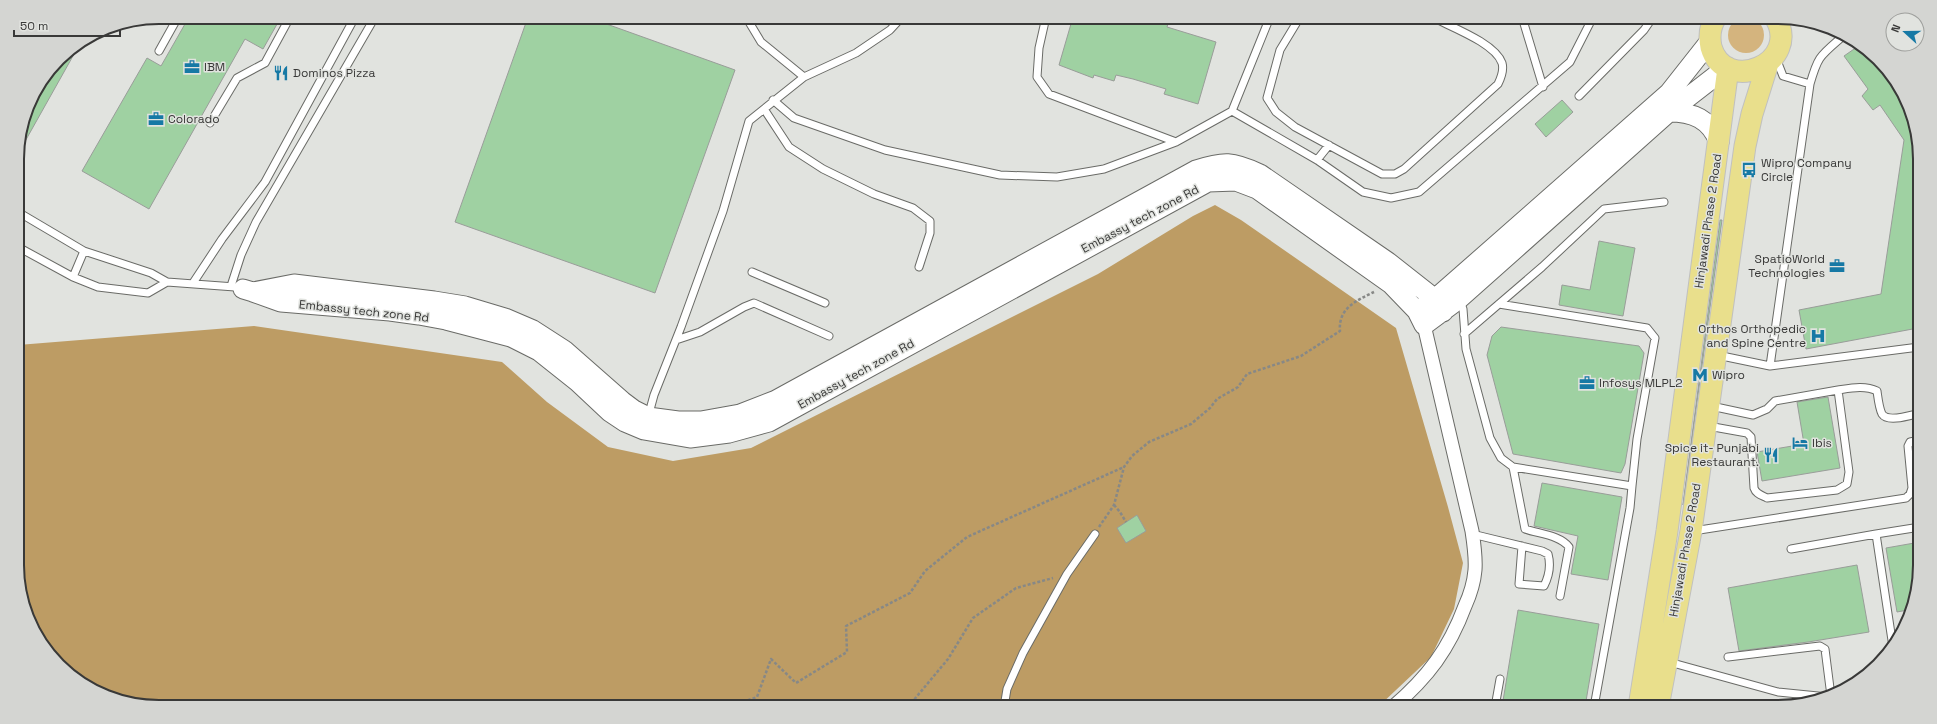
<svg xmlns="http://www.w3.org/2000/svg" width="1937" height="724" viewBox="0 0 1937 724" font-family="'Space Grotesk',sans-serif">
<rect width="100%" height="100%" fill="#e1e3df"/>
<!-- green -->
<path fill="#d4b47e" d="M1728 35a18 18 0 1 1 36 0a18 18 0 1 1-36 0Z"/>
<!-- forest -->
<path fill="#bd9c64" d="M1215 205 1241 220 1396 328 1448 507 1463 563 1454 609 1431 657 1378 707H159L114 700 52 659 20 592 18 345 254 326 502 362 547 402 608 447 673 461 751 448 1098 274 1193 216Z"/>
<!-- building -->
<path fill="#9fd1a2" stroke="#999d99" d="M189 17H281L263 49 245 39 149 209 82 171 147 58 161 66Z
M528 17H587L735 70 655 293 455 222Z
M1073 17H1170L1167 27 1216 42 1198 104 1164 94 1166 89 1133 79 1116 75 1114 81 1094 75 1093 78 1059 65Z
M77 45 78 47 23 145 19 144 32 96 65 52Z
M1857 47 1885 66 1905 97 1919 140V319L1918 328 1806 349 1799 310 1881 294 1904 140 1880 105 1873 110 1862 96 1868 89 1844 56Z
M1562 100 1573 112 1546 137 1535 124Z
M1720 220H1722L1683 505Z
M1599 241 1635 248 1623 316 1559 305 1562 285 1590 290Z
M1501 327 1639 346 1644 353 1625 464 1621 473 1513 454 1487 355 1492 336Z
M1828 397 1840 468 1762 481 1757 452 1804 444 1797 402Z
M1542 483 1622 497 1608 580 1571 574 1578 536 1534 526Z
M1137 515 1146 531 1126 543 1117 528Z
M1920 542V565L1913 609 1897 612 1886 548Z
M1857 565 1869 632 1808 642 1739 651 1728 588Z
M1518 610 1599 624 1585 707H1502Z"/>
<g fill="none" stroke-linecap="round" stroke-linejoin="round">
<defs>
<path id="lane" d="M746 17 761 42 804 77
M1046 17 1039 48 1037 77 1049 94 1176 142
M1300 17 1280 50 1267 98 1276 112 1295 127 1382 174H1395L1404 169 1498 84C1501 78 1504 70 1502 63 1495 43 1451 27 1432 17
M1522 17 1543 87
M159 51 178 17
M1810 84C1818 56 1820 56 1842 37
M1579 96 1644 30 1653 17
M773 100 794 118 885 150 1000 175 1057 177 1104 169 1176 142 1232 111 1317 160 1363 192 1391 198 1419 192 1570 62 1593 17
M764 109 789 147 823 169 874 194 913 208 930 221V233L919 267
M1232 111 1270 17
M210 123 237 78 265 63 290 17
M1317 160 1329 145
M18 212 84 251 151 273 167 282 235 287
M18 247 73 277 98 287 148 293 167 282
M752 272 825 303
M73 277 84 251
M193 283 222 239 265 182 355 17
M231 286 241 255 256 222 375 17
M1460 301 1463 309 1466 349 1490 438 1501 458 1513 467 1632 486 1630 508 1594 707
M1499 304 1647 328 1655 338 1637 439 1632 486
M1464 334 1542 267 1604 209 1664 202
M676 340 700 332 744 307 754 303 829 336
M1717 355 1770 366 1919 347
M1770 366 1810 84 1783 76 1776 58
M1838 390C1851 388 1865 385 1877 391 1878 398 1879 408 1882 414 1888 423 1911 415 1920 413
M648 417 654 395 681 327 723 211 749 121 804 77 856 53 890 30 902 17
M1708 426 1747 433 1751 437 1754 488C1756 494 1761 495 1767 498L1837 490 1847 484 1849 472 1838 390 1775 401 1767 409 1753 415 1711 406
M1513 467 1525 529C1539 534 1560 535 1569 547L1560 596
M1693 531 1906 498 1910 494 1912 488 1908 446 1910 442 1920 440
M1472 534 1542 551 1548 554C1551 565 1549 576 1544 586L1519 584 1522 546
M1876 534 1920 527
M1791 549 1876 534 1893 647
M1728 657 1820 646 1825 649 1831 696
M1669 662 1778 692 1828 697
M1004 707 1007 689 1023 653 1067 574 1095 534
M1495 707 1500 679"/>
<path id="street" d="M1393 707C1428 677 1449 649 1465 606 1470 595 1474 582 1475 570 1476 557 1474 544 1472 531L1424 325"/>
<path id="secondary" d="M1710 41 1669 93 1435 299 1417 311 1424 325 1459 299 1669 112 1727 67
M1669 112C1693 112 1710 119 1719 142
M243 289 253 292 294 284 434 301 465 306 505 318 533 330 564 350 622 401 634 410 648 417 678 421H701L740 414 776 400 1196 170C1224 161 1232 161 1260 174L1388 262 1435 299 1443 312
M253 292 281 302 390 311 419 315 446 320 511 337 539 351 578 382 610 412 625 422 644 430 690 438 729 433 769 422 1208 182 1236 181 1257 189 1391 284 1417 311"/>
<path id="primary" d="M1716 17C1710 26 1709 37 1711 47 1725 96 1803 63 1775 17
M1639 707 1667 531 1728 68
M1658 707 1691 531 1745 146 1752 114 1768 63"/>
</defs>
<!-- lane casing -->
<use href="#lane" stroke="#6a6b67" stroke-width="9"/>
<!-- street casing -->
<use href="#street" stroke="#6a6b67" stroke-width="15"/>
<!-- secondary casing -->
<use href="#secondary" stroke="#6a6b67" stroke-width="21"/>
<!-- primary casing -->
<use href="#primary" stroke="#c0c0bf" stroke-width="23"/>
<!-- path -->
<path stroke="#878886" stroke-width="2.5" stroke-dasharray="3 2" stroke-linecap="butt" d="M1114 505 1120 512 1126 522
M1099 527 1114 505 1124 467 1132 456 1149 442 1191 424 1210 408 1217 399 1238 387 1247 374 1301 356 1340 331C1338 309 1355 301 1374 292
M729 707 757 697 771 659 796 683 847 652 846 626 910 593 925 571 967 537 1124 467
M908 707 948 659 973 618 1016 588 1053 578"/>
<!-- lane -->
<use href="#lane" stroke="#fff" stroke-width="7"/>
<!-- street -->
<use href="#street" stroke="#fff" stroke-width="13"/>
<!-- secondary -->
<use href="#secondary" stroke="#fff" stroke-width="19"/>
<!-- primary -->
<use href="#primary" stroke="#e9df8c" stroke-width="21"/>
</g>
<!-- icons -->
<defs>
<symbol id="office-bare" viewBox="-9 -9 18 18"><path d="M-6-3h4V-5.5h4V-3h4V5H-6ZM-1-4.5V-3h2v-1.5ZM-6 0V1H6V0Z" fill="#1679a5" stroke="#e1e3df" stroke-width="2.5" paint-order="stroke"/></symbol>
<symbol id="restaurant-bare" viewBox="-9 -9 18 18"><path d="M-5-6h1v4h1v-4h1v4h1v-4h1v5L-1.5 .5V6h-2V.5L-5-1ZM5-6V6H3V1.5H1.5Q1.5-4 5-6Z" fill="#1679a5" stroke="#e1e3df" stroke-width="2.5" paint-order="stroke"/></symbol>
<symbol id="bus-bare" viewBox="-9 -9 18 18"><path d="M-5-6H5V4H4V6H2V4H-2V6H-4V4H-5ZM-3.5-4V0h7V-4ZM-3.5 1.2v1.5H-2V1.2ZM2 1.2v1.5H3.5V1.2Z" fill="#1679a5" stroke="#e1e3df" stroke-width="2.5" paint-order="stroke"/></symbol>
<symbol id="hospital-bare" viewBox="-9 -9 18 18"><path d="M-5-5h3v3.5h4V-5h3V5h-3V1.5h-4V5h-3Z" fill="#1679a5" stroke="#e1e3df" stroke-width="2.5" paint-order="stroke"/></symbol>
<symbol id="metro-bare" viewBox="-9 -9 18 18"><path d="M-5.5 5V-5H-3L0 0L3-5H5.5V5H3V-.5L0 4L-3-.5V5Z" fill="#1679a5" stroke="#e1e3df" stroke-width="2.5" paint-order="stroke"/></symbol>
<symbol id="hotel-bare" viewBox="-9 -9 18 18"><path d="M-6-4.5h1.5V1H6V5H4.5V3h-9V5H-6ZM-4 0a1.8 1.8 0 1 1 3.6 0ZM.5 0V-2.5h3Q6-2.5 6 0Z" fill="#1679a5" stroke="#e1e3df" stroke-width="2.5" paint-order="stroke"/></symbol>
</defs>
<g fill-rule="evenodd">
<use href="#office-bare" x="181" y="56" width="22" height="22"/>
<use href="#restaurant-bare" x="270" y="62" width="22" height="22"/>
<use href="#office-bare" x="145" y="108" width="22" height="22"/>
<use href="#bus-bare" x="1738" y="159" width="22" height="22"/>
<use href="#office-bare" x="1826" y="255" width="22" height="22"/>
<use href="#hospital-bare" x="1807" y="325" width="22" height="22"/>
<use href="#metro-bare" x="1689" y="364" width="22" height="22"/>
<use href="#office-bare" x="1576" y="372" width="22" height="22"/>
<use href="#hotel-bare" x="1789" y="432" width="22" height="22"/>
<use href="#restaurant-bare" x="1760" y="444" width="22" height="22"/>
</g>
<g text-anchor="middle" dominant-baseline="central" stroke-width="3" stroke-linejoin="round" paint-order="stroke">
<!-- poi labels -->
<g font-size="12" fill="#393938" stroke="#e1e3df" text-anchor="start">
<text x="204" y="67">IBM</text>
<text x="293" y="73">Dominos Pizza</text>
<text x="168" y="119">Colorado</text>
<text x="1761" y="163">Wipro Company<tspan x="1761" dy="14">Circle</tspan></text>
<text x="1825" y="259" text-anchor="end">SpatioWorld<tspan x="1825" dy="14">Technologies</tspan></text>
<text x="1806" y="329" text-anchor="end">Orthos Orthopedic<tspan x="1806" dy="14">and Spine Centre</tspan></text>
<text x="1712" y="375">Wipro</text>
<text x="1599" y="383">Infosys MLPL2</text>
<text x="1812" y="443">Ibis</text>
<text x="1759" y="448" text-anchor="end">Spice it- Punjabi<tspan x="1759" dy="14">Restaurant.</tspan></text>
</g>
<!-- street labels -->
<g font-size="12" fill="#393938" stroke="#e1e3df">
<text transform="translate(1140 219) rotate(-28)">Embassy tech zone Rd</text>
<text transform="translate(1708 221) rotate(-82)">Hinjawadi Phase 2 Road</text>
<text transform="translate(364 311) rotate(6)">Embassy tech zone Rd</text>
<text transform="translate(856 374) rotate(-29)">Embassy tech zone Rd</text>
<text transform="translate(1685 550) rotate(-80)">Hinjawadi Phase 2 Road</text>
</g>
</g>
<!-- crop -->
<path d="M0 0H1937V724H0ZM159 24H1778A135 135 0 0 1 1913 159V565A135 135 0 0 1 1778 700H159A135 135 0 0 1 24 565V159A135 135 0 0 1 159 24Z" fill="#d4d5d2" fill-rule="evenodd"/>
<path fill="none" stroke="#393938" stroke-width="2" d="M159 24H1778A135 135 0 0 1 1913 159V565A135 135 0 0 1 1778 700H159A135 135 0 0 1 24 565V159A135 135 0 0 1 159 24Z"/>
<!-- north arrow -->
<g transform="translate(1905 32) rotate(291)"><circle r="19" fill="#e1e3df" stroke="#9e9f9c"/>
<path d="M0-3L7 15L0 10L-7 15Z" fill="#1679a5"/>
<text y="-6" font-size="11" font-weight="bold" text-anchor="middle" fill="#393938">N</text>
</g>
<!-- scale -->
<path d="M14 30v6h106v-6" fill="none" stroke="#393938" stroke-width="2"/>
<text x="20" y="30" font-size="12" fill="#393938" stroke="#e1e3df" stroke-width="3" paint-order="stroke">50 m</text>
</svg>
